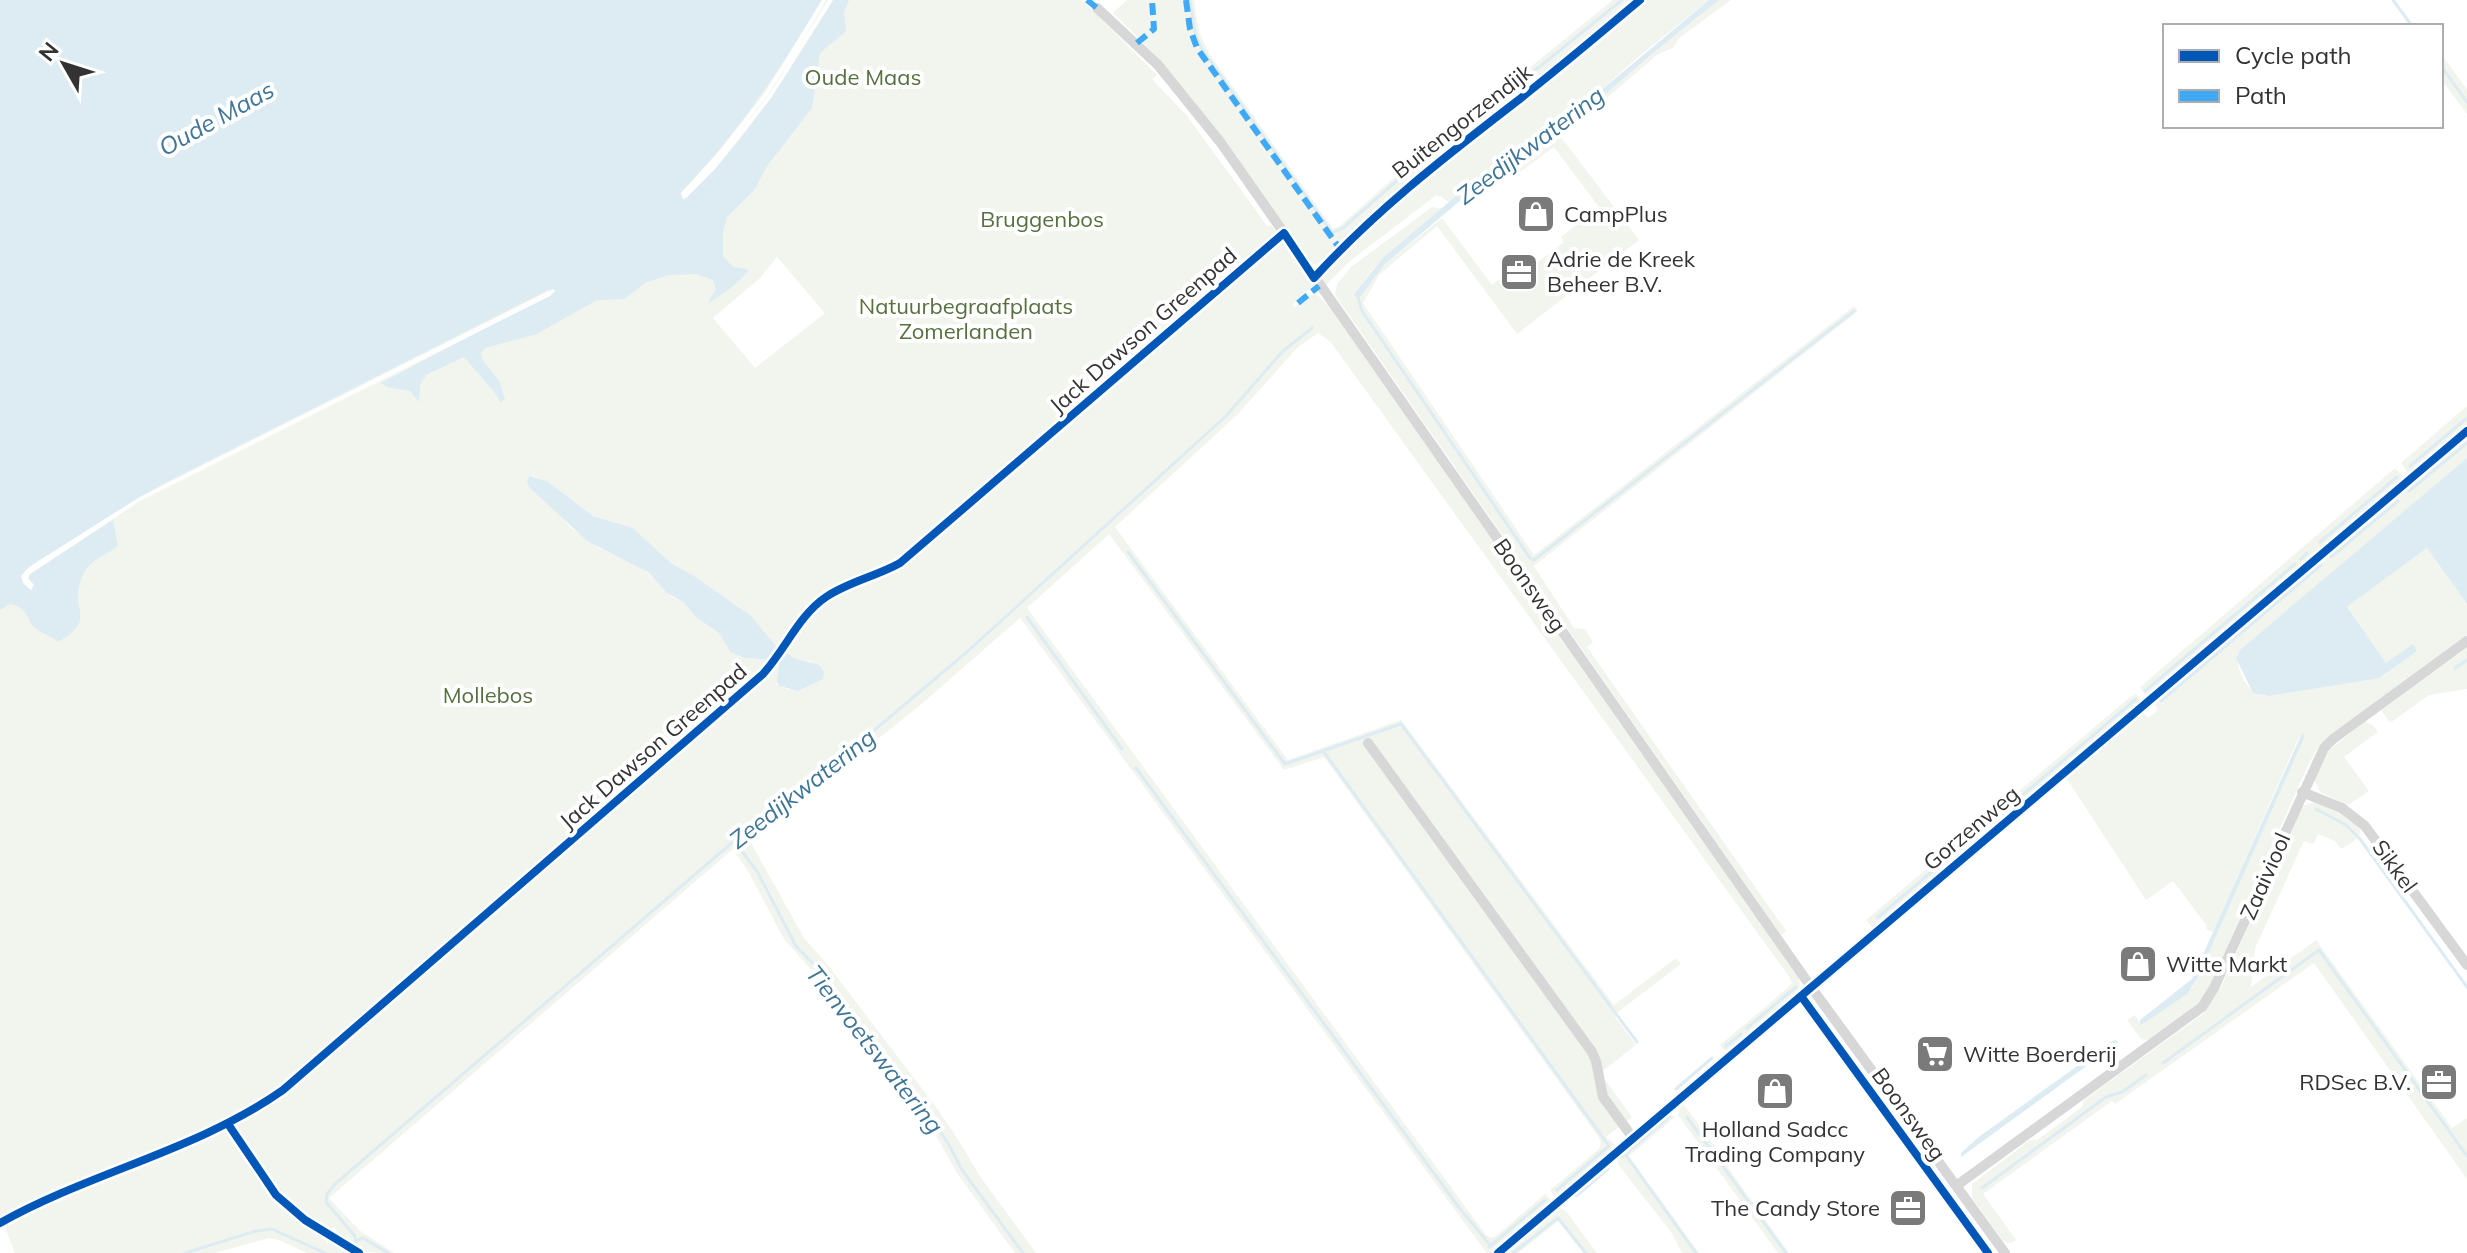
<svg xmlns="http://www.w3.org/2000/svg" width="2467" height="1253" viewBox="0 0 2467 1253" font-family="Mulish,sans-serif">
<rect width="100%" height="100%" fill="#fff"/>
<!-- green -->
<path fill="#f1f5ed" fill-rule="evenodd" d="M820 0H1082L1157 75 1152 79 1187 116 1268 227 1271 225 1313 286 1292 305 1295 307 1307 297 1316 294 1329 306 1799 977 1800 990 1731 1050H1724L1720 1045 1789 987 1792 983 1788 975 1330 341 1318 333 1298 347 1237 415 1115 527 1288 760 1401 720 1614 1005 1676 958 1681 964 1614 1015 1636 1045 1600 1073 1632 1117 1606 1137 1617 1146 1558 1196H1555L1550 1190 1599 1149 1601 1143 1598 1136 1324 757 1284 770 1109 534 1027 608 1486 1235 1491 1238 1496 1236 1545 1194 1550 1199V1203L1491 1253H1487L1480 1244 1020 618 918 707 750 841 804 938 827 964 936 1107 961 1144 979 1175 1036 1253H1015L959 1176 935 1134 813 972 784 939 748 871 733 849 329 1198 359 1230 394 1253C366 1253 350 1253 334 1227L330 1229 334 1234 303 1216 236 1139 266 1188 278 1202 327 1237 326 1243 340 1245 354 1253H307L279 1240 269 1238 215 1253H15L0 1215V585ZM777 257 825 313 755 368 713 318 760 278ZM533 476 547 481 593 516 633 528 672 564 738 606 775 645 794 658 812 662 813 683C803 689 787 693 777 684L780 667 777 660 771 657 754 659 727 648 719 633 697 618 683 602 672 597 642 567 597 547 570 527 555 510 533 491 528 478Z
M1127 0H1194L1199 32 1209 53 1333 229 1341 225 1436 140 1442 154 1324 262 1311 265C1249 177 1192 87 1113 13Z
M1613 0H1633L1517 96 1510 94 1506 87Z
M1646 0H1709L1638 57 1575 113 1520 154 1480 176 1450 203 1440 196H1435L1350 261 1326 285 1323 280 1326 271 1398 199Z
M1719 0H1731L1678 39 1674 47 1657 55 1561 137 1639 240 1517 334 1437 226 1379 275 1363 303 1534 555 1854 306 1858 311 1534 566 1574 628 1585 629 1593 642 1587 647 1786 931 1781 935 1335 295 1337 284 1351 267 1432 207 1443 209 1374 268 1354 294 1361 296 1384 265 1442 218 1492 285 1506 274 1530 268 1564 242 1561 237 1599 207 1554 147 1516 175 1493 184 1485 180 1493 173 1510 168 1577 119 1653 53Z
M2441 54 2467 89V114L2441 79Z
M1499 92 1506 101 1505 105 1451 147 1443 135Z
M2467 406V426L2409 474 2401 463Z
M2467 436V458L2237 654C2237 673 2248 696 2269 696L2383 677 2417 650 2386 663 2347 607 2427 548 2467 604V635L2333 733 2319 746 2309 763 2208 990 2195 1007 2148 1040 2141 1039 2127 1020 2135 1015 2141 1026 2193 987 2197 979 2305 734 2299 737 2213 932 2206 929 2207 926 2173 881 2146 900 2065 776 2142 711 2148 718 2158 710 2153 702Z
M2395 468 2405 479 2147 696 2140 687Z
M2467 648V689L2429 695 2390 723 2381 710Z
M2135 693 2142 701 1873 928 1866 920Z
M2365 721 2374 726 2378 732 2344 757 2369 791 2348 805 2320 792 2314 779 2326 753Z
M2315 802C2325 806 2364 820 2360 833 2359 840 2346 846 2341 849L2335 841 2318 834 2313 844 2304 841 2255 948 2251 987 2316 940 2452 1128 2467 1118V1179L2314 963 2115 1104 2112 1101 1983 1194 2016 1240 2010 1243 2003 1241 1972 1198V1184L2030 1140H2037L2082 1107 2084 1100 2203 1014 2223 983 2296 817 2303 806Z
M1682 1102 1727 1163 1726 1165 1789 1253H1778L1678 1115Z
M1669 1114 1675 1117 1629 1156 1699 1253H1682L1671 1232 1618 1164V1157Z
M1559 1207 1566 1211 1597 1253H1583L1558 1221 1518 1253H1504Z"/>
<!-- water -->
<path fill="#ddebf3" d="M0 0H822C781 69 737 134 681 193L683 199 686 198C747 141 790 70 833 0H849L844 12 846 31 820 53 812 108 767 166 755 189 727 217 723 232V256L733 267 747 269 748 272 731 288 707 304 716 289 713 280 696 274 668 275 645 283 624 299 597 300 537 334 485 348 481 353 482 359 499 381 505 399 500 403 496 394 464 357 426 375 420 385 419 402 410 391 387 387 381 383 555 291 548 290 157 487 24 572 22 576 30 582 28 578 30 574 113 520 118 546C106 556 92 558 84 573 65 610 101 617 58 642 52 636 39 633 34 627 25 616 27 607 10 604L0 610Z
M1709 0H1719L1653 53 1577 119 1510 169 1493 173 1384 265 1361 296 1356 297 1354 294 1383 258 1483 173 1520 154 1556 128Z
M2467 458V604L2427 548 2347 607 2386 663 2413 644 2417 651 2380 678 2269 696 2253 693 2236 658 2240 650Z
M530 476 547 481 593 516 633 528 672 564 694 576 750 615 775 645 794 658 819 665 824 672 823 679 798 691 779 686C774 678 782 669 777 660L745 658 730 652 719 633 697 618 683 602 667 593 648 572 587 541 529 487 527 480Z
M2302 733 2305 734 2303 740 2197 979 2187 994 2140 1026V1020L2192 979Z
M2112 1041 2116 1040 2118 1043 1961 1157V1153L1980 1136Z"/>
<!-- pier -->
<path fill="#fff" d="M822 0H826L796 52 767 96 728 146 768 96 780 78 828 0H833L771 98 716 168 686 198 683 199 681 193 721 149 764 94Z
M553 289 555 291 550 296 140 501 30 574 28 578 34 585 31 590 23 583 21 576 29 567 138 498Z"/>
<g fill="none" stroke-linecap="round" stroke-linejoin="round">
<!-- stream -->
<path stroke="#ddebf3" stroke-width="3" d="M1190 0 1195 33 1202 49 1332 233 1343 228 1434 148
M2393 0 2412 26
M2441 66 2467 102
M1512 89 1622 0
M1448 137 1499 98
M1358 297 1362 311 1530 558 1534 560 1854 311
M2410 466 2467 418
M2409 491 2467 443
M2320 542 2397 477
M1128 552 1285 764 1401 724 1637 1042
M2331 557 2398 501
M2301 559 2307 553
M1027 617 1122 749
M2455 668 2467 660
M2145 691 2295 564
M2161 701 2321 565
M1324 752 1609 1146 1557 1190
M1136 768 1461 1210 1491 1246
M2316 809 2346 825 2360 839 2467 987
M734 840 758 873 796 946 820 971 930 1118 948 1143 962 1170 1023 1253
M1877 918 2136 699
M1747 1028 1796 987
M1726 1046 1741 1034
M2163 1063 2319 950 2467 1156
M1676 1089 1712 1058
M1687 1117 1786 1253
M1625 1154 1696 1253
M1622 1157 1670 1116
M1982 1188 2106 1097 2122 1092 2146 1075
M1576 1196 1608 1169
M357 1240 363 1238 388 1253
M356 1246 355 1236 326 1202 327 1194 335 1184 742 834 806 788 968 651 1226 416 1283 351 1312 328
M1489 1247 1545 1200
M185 1253 256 1231 272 1229 325 1253
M1513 1253 1558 1218 1586 1253"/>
<!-- minor -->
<path stroke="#d7d7d7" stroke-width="10" d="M1097 8 1158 65 1221 143 1811 987 2005 1253
M1314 278C1374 212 1442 159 1512 105 1556 71 1598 35 1640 0
M1368 743 1592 1052 1596 1061 1603 1097 1633 1138
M2302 792 2342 808 2365 826 2467 965
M238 1140C276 1200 297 1218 359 1253
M1956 1186 2202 1007 2214 988 2324 748 2333 739 2467 641
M1498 1253 2467 431"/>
<!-- quiet -->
<path stroke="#3fa9f5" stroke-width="6" stroke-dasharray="12 6" stroke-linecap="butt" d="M1087 0 1097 8
M1186 0 1190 29 1197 48 1340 249
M1137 43 1154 29 1152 0
M1298 303 1319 286"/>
<defs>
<path id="cycleway" d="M1801 996 1988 1253
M228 1124 276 1195 305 1220 359 1253
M0 1223C91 1172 198 1150 283 1090L763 674C785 650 799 615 826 597 848 582 877 576 900 563L1284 233 1314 278C1374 212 1442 159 1512 105 1556 71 1598 35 1640 0
M1498 1253 2467 431"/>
</defs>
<!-- cycleway casing -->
<use href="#cycleway" stroke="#fff" stroke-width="13"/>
<!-- cycleway -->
<use href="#cycleway" stroke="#0057b8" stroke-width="8"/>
</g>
<!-- icons -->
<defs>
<symbol id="shop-square" viewBox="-11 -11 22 22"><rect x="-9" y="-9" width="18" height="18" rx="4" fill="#7a7a7a" stroke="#fff"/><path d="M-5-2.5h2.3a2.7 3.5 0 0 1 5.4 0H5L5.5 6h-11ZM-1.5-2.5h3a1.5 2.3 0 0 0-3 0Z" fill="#fff"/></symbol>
<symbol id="office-square" viewBox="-11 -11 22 22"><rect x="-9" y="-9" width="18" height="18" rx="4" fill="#7a7a7a" stroke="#fff"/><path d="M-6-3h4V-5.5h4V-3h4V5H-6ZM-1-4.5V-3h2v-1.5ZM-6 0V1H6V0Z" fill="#fff"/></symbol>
<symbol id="supermarket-square" viewBox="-11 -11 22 22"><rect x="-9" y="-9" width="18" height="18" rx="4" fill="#7a7a7a" stroke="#fff"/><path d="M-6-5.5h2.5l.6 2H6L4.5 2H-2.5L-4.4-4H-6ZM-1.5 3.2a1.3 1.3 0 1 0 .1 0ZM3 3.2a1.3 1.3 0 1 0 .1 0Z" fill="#fff"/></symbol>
</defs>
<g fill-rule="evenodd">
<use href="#shop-square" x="1514" y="192" width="44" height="44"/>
<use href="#office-square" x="1497" y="250" width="44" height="44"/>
<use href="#shop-square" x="2116" y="942" width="44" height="44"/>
<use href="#supermarket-square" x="1913" y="1032" width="44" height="44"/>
<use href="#office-square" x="2417" y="1060" width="44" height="44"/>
<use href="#shop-square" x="1753" y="1069" width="44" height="44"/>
<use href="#office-square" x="1886" y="1186" width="44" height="44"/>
</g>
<g text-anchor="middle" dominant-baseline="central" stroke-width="8" stroke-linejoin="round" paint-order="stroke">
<!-- park labels -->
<g font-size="22" fill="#56703f" stroke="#fff">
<text x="863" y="77">Oude Maas</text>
<text x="1042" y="219">Bruggenbos</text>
<text x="966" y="306">Natuurbegraafplaats<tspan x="966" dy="25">Zomerlanden</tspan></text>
<text x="488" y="695">Mollebos</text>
</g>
<!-- street labels -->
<g font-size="22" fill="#333" stroke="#fff">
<text transform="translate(1462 121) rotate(-38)">Buitengorzendijk</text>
<text transform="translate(1143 330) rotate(-41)">Jack Dawson Greenpad</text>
<text transform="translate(1530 585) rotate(55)">Boonsweg</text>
<text transform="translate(653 746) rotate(-41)">Jack Dawson Greenpad</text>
<text transform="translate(1971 828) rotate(-40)">Gorzenweg</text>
<text transform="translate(2395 866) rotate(54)">Sikkel</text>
<text transform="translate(2265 876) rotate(-66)">Zaaiviool</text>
<text transform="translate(1909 1114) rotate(54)">Boonsweg</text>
</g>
<!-- poi labels -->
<g font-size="22" fill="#333" stroke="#fff" text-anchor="start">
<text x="1564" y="214">CampPlus</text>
<text x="1547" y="259">Adrie de Kreek<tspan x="1547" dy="25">Beheer B.V.</tspan></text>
<text x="2166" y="964">Witte Markt</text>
<text x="1963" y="1054">Witte Boerderij</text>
<text x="2411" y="1082" text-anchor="end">RDSec B.V.</text>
<text x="1775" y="1129" text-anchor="middle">Holland Sadcc<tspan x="1775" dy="25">Trading Company</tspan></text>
<text x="1880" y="1208" text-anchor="end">The Candy Store</text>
</g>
<!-- water labels -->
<g font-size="24" font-style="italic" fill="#3f7597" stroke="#fff">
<text transform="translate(216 118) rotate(-29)">Oude Maas</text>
<text transform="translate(1530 145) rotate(-37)">Zeedijkwatering</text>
<text transform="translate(802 788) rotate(-38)">Zeedijkwatering</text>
<text transform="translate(875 1049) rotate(52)">Tienvoetswatering</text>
</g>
</g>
<!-- legend -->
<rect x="2163" y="24" width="280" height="104" fill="#ffffff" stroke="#adadad" stroke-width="2"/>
<rect x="2179" y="50" width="40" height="12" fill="#0057b8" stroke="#adadad" stroke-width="2"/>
<text x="2235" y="64" font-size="24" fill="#333333">Cycle path</text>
<rect x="2179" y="90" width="40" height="12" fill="#3fa9f5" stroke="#adadad" stroke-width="2"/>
<text x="2235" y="104" font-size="24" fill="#333333">Path</text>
<!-- north arrow -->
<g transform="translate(64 64) rotate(309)" stroke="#ffffff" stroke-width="6" paint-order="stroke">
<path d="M0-6L14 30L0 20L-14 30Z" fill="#333333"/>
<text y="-12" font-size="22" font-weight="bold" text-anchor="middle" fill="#333333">N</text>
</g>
</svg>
